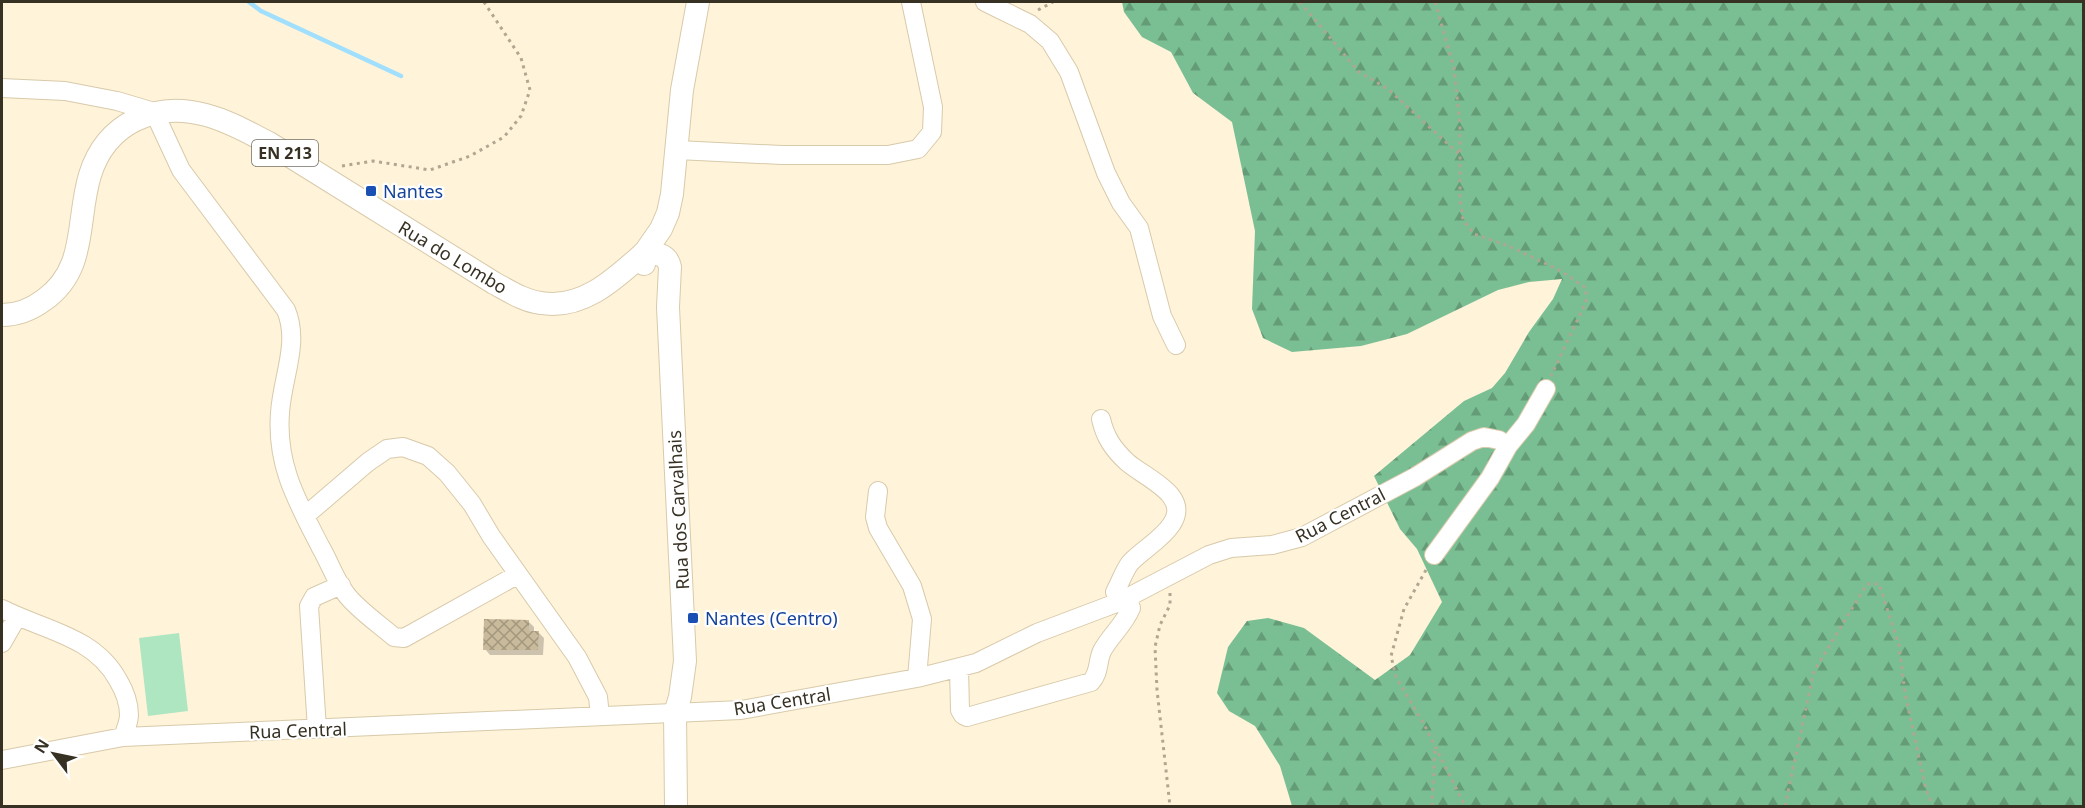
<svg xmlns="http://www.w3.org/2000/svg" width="2085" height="808" viewBox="0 0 2085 808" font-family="'Noto Sans',sans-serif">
<defs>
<pattern id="forest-firs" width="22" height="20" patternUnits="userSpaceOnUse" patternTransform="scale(1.5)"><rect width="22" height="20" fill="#7abf93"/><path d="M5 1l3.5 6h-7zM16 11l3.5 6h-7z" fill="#659c78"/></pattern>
<pattern id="building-cross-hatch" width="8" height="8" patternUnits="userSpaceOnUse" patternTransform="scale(1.5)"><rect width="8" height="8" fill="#c8ba9b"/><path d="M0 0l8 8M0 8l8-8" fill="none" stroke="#a3987e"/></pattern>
</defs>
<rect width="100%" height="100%" fill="#fff3d9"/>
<!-- grass -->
<path fill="#ade6c0" d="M179 633 188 711 148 716 139 638Z"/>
<!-- forest -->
<path fill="url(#forest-firs)" d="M1122 2H2083V806H1292L1280 766 1255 726 1229 711 1217 693 1228 647 1247 621 1268 618 1304 628 1375 680 1410 655 1442 602 1417 549 1400 529 1374 476 1464 401 1492 388 1505 373 1529 332 1553 299 1562 279 1529 282 1498 290 1407 334 1361 346 1292 352 1263 338 1252 309 1255 231 1232 122 1193 93 1171 52 1142 37 1124 12Z"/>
<!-- shadow -->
<path fill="#0003" d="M528 621 534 627V632H538L544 638 543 655H490L485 649Z"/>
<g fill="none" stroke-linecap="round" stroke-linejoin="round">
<!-- stream -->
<path stroke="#a0dffe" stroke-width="4.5" d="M249 2 261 11 401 76"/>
</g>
<!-- building -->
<path fill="url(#building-cross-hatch)" d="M484 619 529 620V631H539L538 650H483Z"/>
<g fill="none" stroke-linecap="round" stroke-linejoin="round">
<defs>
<path id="minor" d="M985 2 1030 24 1050 41 1069 72 1106 173 1121 203 1139 228 1162 316 1176 345
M2 88 65 91 117 101 154 112 181 170 286 310C300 343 282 378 280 413 276 465 297 501 320 546 329 561 335 580 346 594 357 609 379 624 394 637L404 638 517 575
M677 150 782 155H888L918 149 932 132 933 107 911 2
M1101 419C1105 437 1113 449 1127 462 1145 478 1192 495 1171 525 1161 540 1142 550 1130 563 1124 571 1120 583 1115 592L1119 602
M878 491 875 517 878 528 912 586 922 619 917 678
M305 516 368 462 387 449 403 447 428 456 447 473 472 504 491 536 577 657 598 697 600 716
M1434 555 1490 478 1508 446 1526 424 1546 389
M2 609C43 630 94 636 118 680 124 690 129 703 129 715 129 722 125 731 123 737
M2 643 17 617
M959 668 960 710 963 715 967 717 1091 682C1100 672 1097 662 1102 651 1110 636 1124 625 1131 608L1128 598
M317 729 309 606 314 597 341 585
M2 760 123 737 741 710 917 678 976 663 1037 633 1119 602 1209 555 1231 548 1272 545 1302 537 1415 477 1472 441 1484 437 1499 440 1508 446"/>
<path id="major" d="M645 252C656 254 667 253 670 267L668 307 685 661 680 697 675 713 676 806
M644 264 645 252 661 229 668 213 672 194 682 90 698 2
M2 315C17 315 32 309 44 300 88 269 76 220 90 175 106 123 155 101 206 115 229 121 249 133 269 143L494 283C509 291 524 301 541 303 583 310 616 278 645 252"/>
</defs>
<!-- minor casing -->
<use href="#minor" stroke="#d8caaa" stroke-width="20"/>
<!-- major casing -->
<use href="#major" stroke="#d8caaa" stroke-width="24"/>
<!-- path -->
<path stroke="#b0a691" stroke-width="3" stroke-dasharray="3 4.5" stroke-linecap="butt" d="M1300 2 1359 72 1388 89 1460 155
M1435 2 1454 68 1460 124V199L1463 220 1474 234 1509 246 1561 271 1586 288V302L1551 376
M1038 10 1053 2
M342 166 373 161 430 170 470 156 504 137 521 116 530 90 521 58 484 2
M1426 570 1404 609 1391 656 1396 677 1426 728 1465 806
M1170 593V605L1160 625 1155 647 1157 690 1170 806
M1432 806 1435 748
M1785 806 1814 671 1867 584H1879L1899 645 1905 693 1926 790 1933 806"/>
<!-- minor -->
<use href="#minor" stroke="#fff" stroke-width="18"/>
<!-- major -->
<use href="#major" stroke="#fff" stroke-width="22"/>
</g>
<!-- markers -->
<g fill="#1a4fb4" stroke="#fff" stroke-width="2">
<rect x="365" y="185" width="12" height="12" rx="3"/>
<rect x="687" y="612" width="12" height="12" rx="3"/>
</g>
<g text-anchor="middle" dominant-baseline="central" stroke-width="4.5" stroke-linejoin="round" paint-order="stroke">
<!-- shield labels -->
<rect fill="#fff" stroke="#736f66" stroke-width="1.5" x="252" y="140" width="66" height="26" rx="4.5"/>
<g font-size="16" font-weight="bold" fill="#373124">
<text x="285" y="153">EN 213</text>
</g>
<!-- transit labels -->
<g font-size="18" fill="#164399" stroke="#fff" text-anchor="start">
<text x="383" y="191">Nantes</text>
<text x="705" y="618">Nantes (Centro)</text>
</g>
<!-- street labels -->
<g font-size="18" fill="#373124" stroke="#fff">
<text transform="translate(453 257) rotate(31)">Rua do Lombo</text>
<text transform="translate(678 510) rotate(-93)">Rua dos Carvalhais</text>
<text transform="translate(1340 515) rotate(-27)">Rua Central</text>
<text transform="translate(782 701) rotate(-9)">Rua Central</text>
<text transform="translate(298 730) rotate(-2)">Rua Central</text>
</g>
</g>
<!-- border -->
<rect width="2085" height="808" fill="none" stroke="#373124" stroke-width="6"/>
<!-- north arrow -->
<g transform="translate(54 754) rotate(302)" stroke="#ffffff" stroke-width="4.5" paint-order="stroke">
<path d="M0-4.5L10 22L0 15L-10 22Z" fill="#373124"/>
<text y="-9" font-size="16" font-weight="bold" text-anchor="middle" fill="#373124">N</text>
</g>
</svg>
